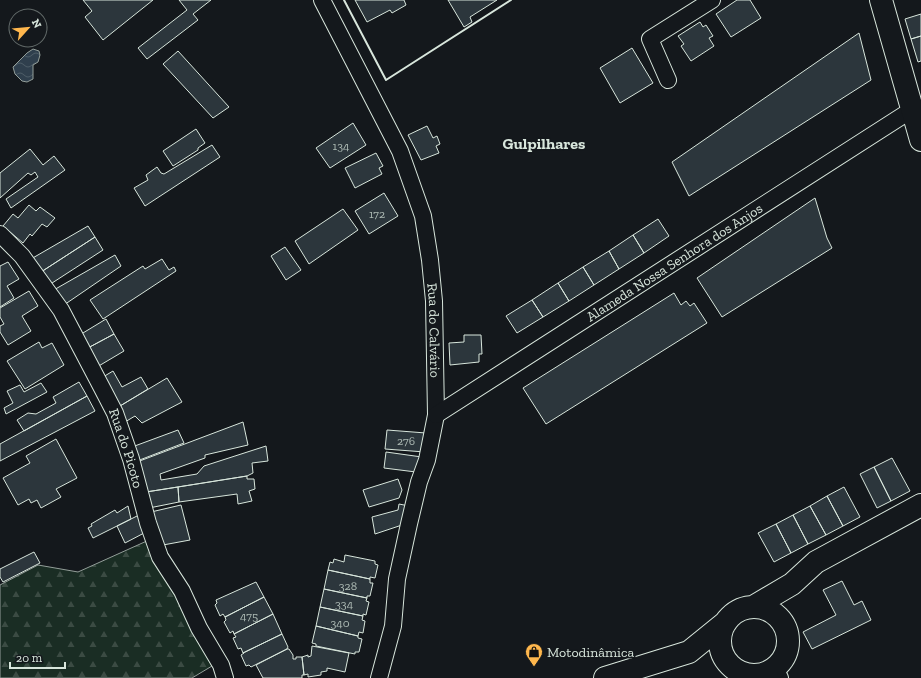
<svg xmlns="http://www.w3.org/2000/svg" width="921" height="678" viewBox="0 0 921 678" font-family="'Zilla Slab',serif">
<defs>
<pattern id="forest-firs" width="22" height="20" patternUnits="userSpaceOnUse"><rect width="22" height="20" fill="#1a2d24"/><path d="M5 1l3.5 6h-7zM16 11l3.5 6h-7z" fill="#3b4b43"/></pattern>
<pattern id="water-waves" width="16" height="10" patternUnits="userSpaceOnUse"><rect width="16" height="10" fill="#2f3f4d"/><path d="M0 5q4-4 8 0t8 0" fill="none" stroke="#4c5b66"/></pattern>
</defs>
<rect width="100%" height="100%" fill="#14181c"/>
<!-- forest -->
<path fill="url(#forest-firs)" stroke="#939e99" d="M149 540 212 666 192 678H0V585L38 565 78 572Z"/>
<!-- water -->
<path fill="url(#water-waves)" stroke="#939e99" d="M33 49 39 51 40 55 38 62 33 65V79L27 82 22 81 15 74 13 67 27 53Z"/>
<!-- building -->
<path fill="#2c363c" stroke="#d8e6dc" d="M83 0H153L103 40 85 17 92 11Z
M179 0H211L193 14 198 20 147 59 138 48 187 10Z
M355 0H404L406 5 392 13 390 10 367 22Z
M448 0H497L470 17 472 22 464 27Z
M737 0H750L761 18 731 37 716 14Z
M921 14V36L911 39 905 19Z
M700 22 703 27 706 25 713 36 709 38 714 46 691 61 681 46 684 44 678 36Z
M859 33 871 80 689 196 672 162Z
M921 36V61L918 62 911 39Z
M632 48 653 83 620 103 600 68Z
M178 51 229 107 213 118 163 64Z
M353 123 366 145 330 168 316 148Z
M427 126 433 138 437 136 440 144 436 146 439 153 421 160 408 135Z
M196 129 205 143 198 148V150L173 166 163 151Z
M212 145 220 157 145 206 134 188 148 180 146 175 157 167 161 173 164 174Z
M30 149 43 165 54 156 65 170 11 208 6 199 38 177 35 172 31 175 28 173 0 198V173Z
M376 153 383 166 379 168 382 174 355 188 345 168Z
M384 193 398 216 369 234 355 211Z
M815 198 827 238 832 248 722 317 697 278Z
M29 205 36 211 40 207 55 218 47 227 42 224 32 236 30 234 23 243 3 226 13 214 18 218Z
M343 209 358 230 309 264 295 241Z
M658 219 669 236 644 253 633 235Z
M88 226 95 237 41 272 31 259Z
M633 235 644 253 619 269 609 251Z
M95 237 103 250 49 285 41 272Z
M285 247 301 270 286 280 271 256Z
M609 251 619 269 594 285 583 267Z
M115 255 121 266 61 307 52 291Z
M162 259 169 270 174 267 176 271 103 319 90 300 143 266 145 269Z
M8 262 19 279 7 286 14 298 0 307V266Z
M583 267 594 285 569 301 558 283Z
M558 283 569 301 543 317 532 300Z
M29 291 38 306 22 316 31 331 8 345 0 332V326L4 324 0 317V308Z
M674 293 681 305 686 301 690 306 694 303 707 323 546 424 523 388Z
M532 300 543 317 517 333 506 316Z
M106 319 114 334 86 349 78 336Z
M114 334 124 351 97 367 86 349Z
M464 335H481L482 354H479V362L450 365 449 343 464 342Z
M39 342 42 348 52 343 64 365 25 389 7 361Z
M113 371 122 387 141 377 148 389 120 406 103 377Z
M167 378 182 402 142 423 135 416 125 422 120 406Z
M79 382 87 396 24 431 17 420 28 413 36 414 56 403 53 397Z
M41 383 47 392 6 414 4 408 13 403 7 391 20 385 24 392Z
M87 396 95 411 0 461V444Z
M243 422 248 445 205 455V458L160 474 161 480 197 474 204 466 266 446 268 461 252 463 253 473 247 476 146 492 137 462Z
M178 430 184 443 137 461 132 447Z
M387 430 426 433 425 452 385 449Z
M56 439 77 478 56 489 61 497 41 508 37 500 31 503 29 499 18 505 3 478 30 463 26 456Z
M386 452 422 457 416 472 384 468Z
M892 458 910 491 891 501 874 467Z
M874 467 891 501 877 508 860 474Z
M247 476V479H254L255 489 249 491 252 501 238 504 237 494 179 502 178 487Z
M398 479 402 490 399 498 369 507 363 490Z
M178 487 179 502 149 508 146 492Z
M844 487 860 517 843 526 827 496Z
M827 496 843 526 826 535 810 506Z
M399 504 409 506 405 524 375 534 372 517 398 510Z
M181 505 190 540 163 545 151 512Z
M128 506 131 519 93 538 88 528 92 526 91 524 115 510 117 513Z
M810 506 826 535 808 544 793 515Z
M139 515 146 532 125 543 117 526Z
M793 515 808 544 791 553 776 524Z
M776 524 791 553 774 562 758 533Z
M34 552 40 563 3 582 0 577V569Z
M345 555 375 561V564L378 565 375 578 370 577V579L328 570 330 562 333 563 334 559 344 562Z
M328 570 370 579V583H373L370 596H367V598L324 589Z
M842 581 854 605 862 601 871 620 812 649 803 632 836 615 823 590Z
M256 582 264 597 225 617 223 614 220 616 215 605 217 603 216 600Z
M324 589 367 598 366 601 369 602 366 615 363 614V616L320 607Z
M264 597 273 614 234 634 233 631 230 633 224 622 226 620 225 617Z
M320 607 363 616 362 620 365 621 363 633 359 632 358 636 316 626Z
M273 614 282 634 243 653 241 648 238 649 233 638 236 637 234 634Z
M316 626 358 636V638L362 639 359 652H355V654L316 646V644L312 643Z
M282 634 288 647 287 649 251 667 249 665 246 666 241 655 244 653H243Z
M312 646 349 653 345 672 327 668V671L321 672V675L308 677V674L304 675 302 657 308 655V657L311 656Z
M287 649H289L293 655V659H296V657H302L304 675H302V678H263L256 665Z"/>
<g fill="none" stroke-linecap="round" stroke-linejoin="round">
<defs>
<g id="street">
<path id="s1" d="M322 0 400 151 423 216 430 260 434 301 436 415 427 460 419 482 409 524 397 579 393 626 379 678"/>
<path d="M668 80 650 39 712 0"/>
<path id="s2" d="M0 234 22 256 61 310 102 388 115 413 131 459 148 523 160 557 182 591 199 628 221 665 225 678"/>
<path id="s3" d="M436 415 913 109"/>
<path d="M775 668 780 678"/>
</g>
<path id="secondary" d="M881 0 921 140
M753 607 792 584 816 562 921 505
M720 641a34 34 0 1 1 68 0a34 34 0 1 1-68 0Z
M605 678 689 652 726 622"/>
</defs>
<!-- street casing -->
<use href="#street" stroke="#d8e6dc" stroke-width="18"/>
<!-- secondary casing -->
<use href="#secondary" stroke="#d8e6dc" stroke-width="24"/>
<!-- street -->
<use href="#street" stroke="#14181c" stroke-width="16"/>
<!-- secondary -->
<use href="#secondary" stroke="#14181c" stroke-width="22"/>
<!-- wall -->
<path stroke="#d8e6dc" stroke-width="2" d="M344 0 386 80 511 0"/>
</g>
<!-- icons -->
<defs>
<symbol id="shop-pin" viewBox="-11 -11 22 30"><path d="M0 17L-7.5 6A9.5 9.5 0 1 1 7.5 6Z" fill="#ffb74d" stroke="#14181c"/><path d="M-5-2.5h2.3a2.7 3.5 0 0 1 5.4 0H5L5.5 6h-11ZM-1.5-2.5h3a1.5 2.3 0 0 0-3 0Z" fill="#111"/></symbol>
</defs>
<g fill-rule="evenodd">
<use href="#shop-pin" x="524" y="642" width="20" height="27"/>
</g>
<g text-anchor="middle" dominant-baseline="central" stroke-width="3" stroke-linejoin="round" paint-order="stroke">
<!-- number labels -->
<g font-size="12" fill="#adbab4">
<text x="341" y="146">134</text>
<text x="377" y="214">172</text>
<text x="406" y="441">276</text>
<text x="348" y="586">328</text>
<text x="344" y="604">334</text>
<text x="249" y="616">475</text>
<text x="340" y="623">340</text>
</g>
<!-- street labels -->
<g font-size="14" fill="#d8e6dc" stroke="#14181c">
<text stroke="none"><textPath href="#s3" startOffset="283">Alameda Nossa Senhora dos Anjos</textPath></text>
<text stroke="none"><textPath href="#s1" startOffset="354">Rua do Calvário</textPath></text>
<text stroke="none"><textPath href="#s2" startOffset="251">Rua do Picoto</textPath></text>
</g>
<!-- poi labels -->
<g font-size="14" fill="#d8e6dc" stroke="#14181c" text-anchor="start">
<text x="547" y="652">Motodinâmica</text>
</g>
<!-- quarter labels -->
<g font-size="16" font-weight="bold" fill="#d8e6dc" stroke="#14181c">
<text x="544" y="143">Gulpilhares</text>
</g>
</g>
<!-- north arrow -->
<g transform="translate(28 28) rotate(63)"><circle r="19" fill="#14181c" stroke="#626a69"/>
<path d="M0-3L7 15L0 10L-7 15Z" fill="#ffb74d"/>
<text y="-6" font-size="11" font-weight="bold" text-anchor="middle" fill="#d8e6dc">N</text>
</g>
<!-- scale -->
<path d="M10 662v6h55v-6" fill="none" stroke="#d8e6dc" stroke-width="2"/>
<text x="16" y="662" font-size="12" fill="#d8e6dc" stroke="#14181c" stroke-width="3" paint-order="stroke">20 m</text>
</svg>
